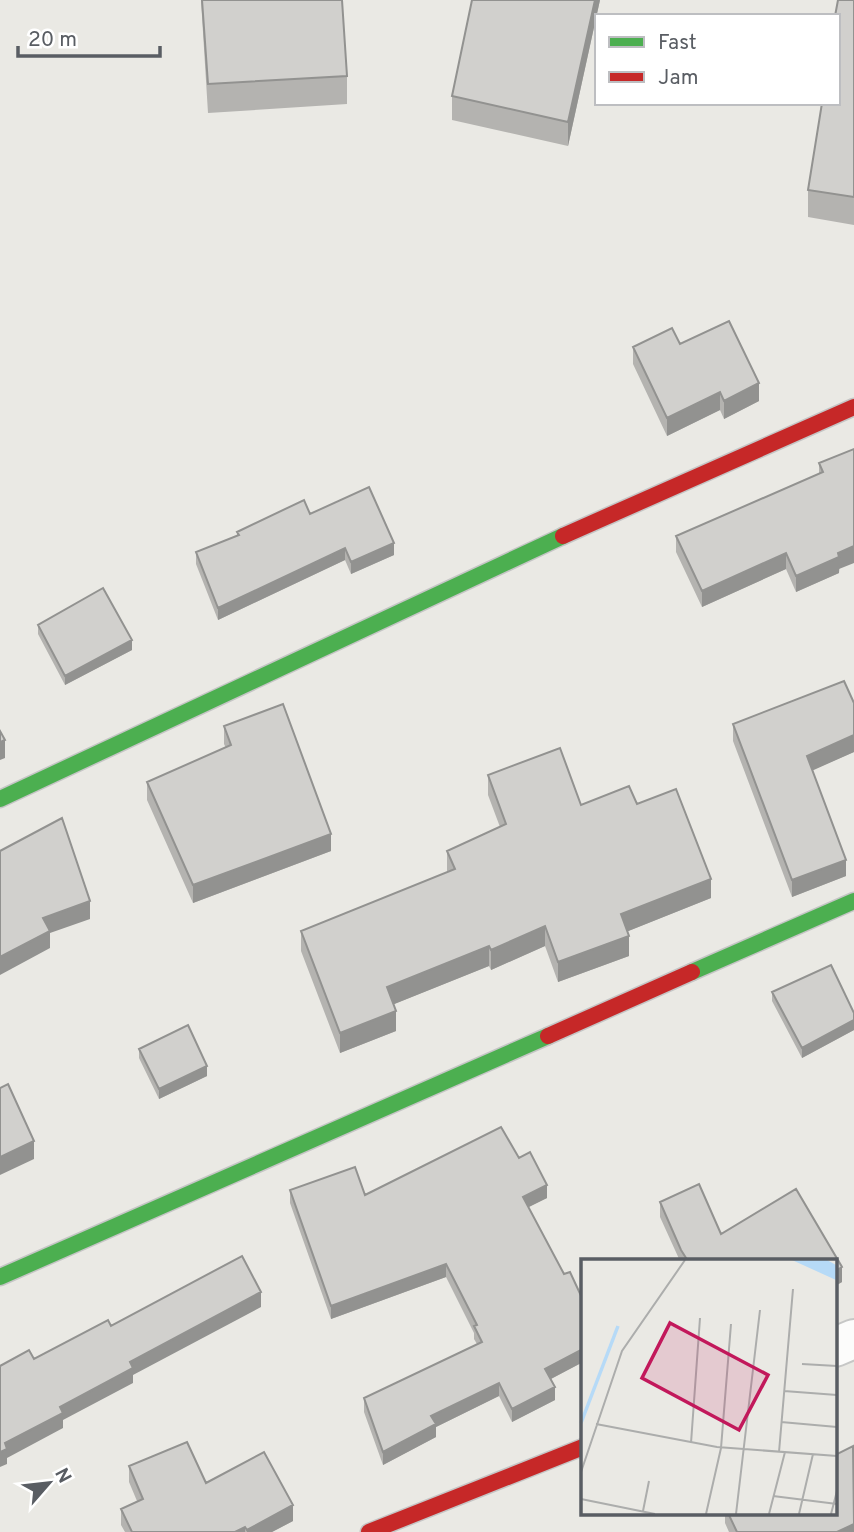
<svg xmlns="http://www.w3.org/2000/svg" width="854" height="1532" viewBox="0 0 854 1532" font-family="Overpass,sans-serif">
<rect width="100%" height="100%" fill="#eae9e4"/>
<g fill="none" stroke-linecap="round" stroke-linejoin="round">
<defs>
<path id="street" d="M835 1347 854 1339"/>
<path id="fast" d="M0 799 563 536
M692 972 854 901
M0 1277 548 1036"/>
<path id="jam" d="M563 536 854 407
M548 1036 692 972
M369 1532 583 1447"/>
</defs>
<!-- street casing -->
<use href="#street" stroke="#c6c7c6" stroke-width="42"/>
<!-- fast casing -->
<use href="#fast" stroke="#c5c5c5" stroke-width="19"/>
<!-- jam casing -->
<use href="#jam" stroke="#c5c5c5" stroke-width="19"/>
<!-- street -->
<use href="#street" stroke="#fcfcfb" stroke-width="38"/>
<!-- fast -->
<use href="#fast" stroke="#4caf50" stroke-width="16"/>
<!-- jam -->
<use href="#jam" stroke="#c62828" stroke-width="16"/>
</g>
<!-- wall -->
<path fill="#b4b3b0" d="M201 0H342L347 76V104L208 113Z
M600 0 568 146 452 120V96Z
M854 0V225L808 217V190Z
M680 344 759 401 724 419 720 410 667 436 633 364V347Z
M854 449 839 573 796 592 786 569 702 607 676 552V536L819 474V463Z
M310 514 394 555 351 574 345 560 218 620 196 564V552L237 536V532Z
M38 625 132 650 65 685 38 634Z
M733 724 854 752 812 770 846 876 792 897 733 741Z
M224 726 331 851 193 903 147 800V782L226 748 224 744Z
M488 775 581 805 637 804 711 898 628 931 629 956 558 982 545 946 491 970 489 966 394 1004 396 1031 340 1053 301 951V931L447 872V851L500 827 488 795Z
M772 992 854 1013V1030L802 1058 772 1001Z
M139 1049 207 1076 159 1099 139 1058Z
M519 1158 547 1198 528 1207 564 1274 583 1300V1362L551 1379 555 1400 512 1422 499 1396 436 1427V1437L383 1465 364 1412V1398L477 1344 474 1339V1333L446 1277 331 1319 290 1203V1190L365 1195Z
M699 1184 721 1234 796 1189 842 1267V1282L835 1286V1261H680L660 1217V1202Z
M129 1466 206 1483 293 1521 272 1532H125L121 1525V1509L137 1501 129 1482Z
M725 1513H835L854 1532H729L725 1523Z"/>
<!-- shaded-wall -->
<path fill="#929290" d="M595 0H600L568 146V122Z
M759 383V401L724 419V401Z
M720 392V410L667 436V418Z
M394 543V555L351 574V562Z
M854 546V563L839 569V573L796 592V576L838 553Z
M345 548V560L218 620V608Z
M786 553V569L702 607V591Z
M132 640V650L65 685V676Z
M854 735V752L807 773V756Z
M5 740V758L0 760V742Z
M331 834V851L193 903V885Z
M846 860V876L792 897V880Z
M711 879V898L621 934V914Z
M90 901V919L50 933V948L0 975V957L43 918Z
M545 926V946L491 970V950Z
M629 936V956L558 982V962Z
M489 946V966L387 1007V987Z
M396 1011V1031L340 1053V1033Z
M854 1020V1030L802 1058V1048Z
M207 1066V1076L159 1099V1089Z
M34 1141V1159L0 1175V1157Z
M547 1185V1198L523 1210V1197Z
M446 1264V1277L331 1319V1306Z
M842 1267V1282L835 1286V1271Z
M261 1292V1307L133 1375V1383L63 1420V1428L7 1458V1464L0 1467V1452L5 1443 60 1407 130 1362Z
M583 1349V1362L545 1382V1369Z
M499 1383V1396L436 1427V1437L383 1465V1452L431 1416Z
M555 1387V1400L512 1422V1409Z
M293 1505V1521L272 1532H247V1530Z
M854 1524V1532H837Z
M245 1527V1532H235Z"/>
<!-- building -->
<path fill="#d1d0cd" stroke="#929290" stroke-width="2" d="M202 0H342L347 76 208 84Z
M472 0H595L568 122 452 96Z
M838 0H854V197L808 190 822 103H838V16H835Z
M729 321 759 383 724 401 720 392 667 418 633 347 672 328 680 344Z
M854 449V546L838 553 839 557 796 576 786 553 702 591 676 536 823 472 819 463Z
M369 487 394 543 351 562 345 548 218 608 196 552 239 535 237 532 304 500 310 514Z
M103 588 132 640 65 676 38 625Z
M844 681 854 703V735L807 756 846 860 792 880 733 724Z
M283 704 331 834 193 885 147 782 231 745 224 726Z
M0 731 5 740 0 742Z
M560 748 581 805 629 786 637 804 676 789 711 879 621 914 629 936 558 962 545 926 491 950 489 946 387 987 396 1011 340 1033 301 931 455 869 447 851 506 824 488 775Z
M62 818 90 901 43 918 50 931 0 957V851Z
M831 965 854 1013V1020L802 1048 772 992Z
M188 1025 207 1066 159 1089 139 1049Z
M8 1084 34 1141 0 1157V1088Z
M501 1127 519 1158 530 1152 547 1185 523 1197 564 1274 570 1272 583 1300V1349L545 1369 555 1387 512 1409 499 1383 431 1416 436 1424 383 1452 364 1398 482 1342 474 1326 477 1325 446 1264 331 1306 290 1190 355 1167 365 1195Z
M699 1184 721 1234 796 1189 842 1267 835 1271V1261H688L681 1250 660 1202Z
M242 1256 261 1292 130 1362 133 1368 60 1407 63 1413 5 1443 7 1449 0 1452V1366L29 1350 34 1359 108 1320 111 1326Z
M187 1442 206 1483 264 1452 293 1505 247 1530 245 1527 235 1532H132L121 1509 143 1499 129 1466Z
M853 1446 854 1524 837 1532H737L728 1513H835V1455Z"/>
<!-- overview -->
<g transform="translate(581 1259)">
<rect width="256" height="256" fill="#eae9e4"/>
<path d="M211 1H246L255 6V21Z" fill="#b6daf7"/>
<path fill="none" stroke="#b6daf7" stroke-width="3.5" d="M0 164 37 67"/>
<path fill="none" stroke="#acadac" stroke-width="2" d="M221 105 256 107M203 132 256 136M200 163 256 168M15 165 136 188 256 197M110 184 119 59M198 193 212 30M0 213 41 92 104 1M192 237 256 245M0 240 74 255M62 252 68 222M125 255 140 189 150 65M155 255 179 51M188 255 204 193M218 255 232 195M250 255 256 232"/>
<path fill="#c2185b" fill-opacity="0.15" stroke="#c2185b" stroke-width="3.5" d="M89 64 187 116 158 171 61 119Z"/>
<rect width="256" height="256" fill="none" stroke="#595d63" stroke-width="3.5"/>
</g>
<!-- legend -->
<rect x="595" y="14" width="245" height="91" fill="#ffffff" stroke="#bdbec1" stroke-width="2"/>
<rect x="609" y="37" width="35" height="10" fill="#4caf50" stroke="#bdbec1" stroke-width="2"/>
<text x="658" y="49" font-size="21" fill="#595d63">Fast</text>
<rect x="609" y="72" width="35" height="10" fill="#c62828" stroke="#bdbec1" stroke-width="2"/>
<text x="658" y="84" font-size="21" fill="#595d63">Jam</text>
<!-- north arrow -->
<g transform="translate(49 1483) rotate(62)" stroke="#ffffff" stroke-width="5" paint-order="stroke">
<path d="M0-5L12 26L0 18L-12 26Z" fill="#595d63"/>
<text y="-10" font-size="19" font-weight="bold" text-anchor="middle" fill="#595d63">N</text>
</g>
<!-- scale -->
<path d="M18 46v10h142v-10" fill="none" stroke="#595d63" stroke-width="3.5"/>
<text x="28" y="46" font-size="21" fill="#595d63" stroke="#ffffff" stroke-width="5" paint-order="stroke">20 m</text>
</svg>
